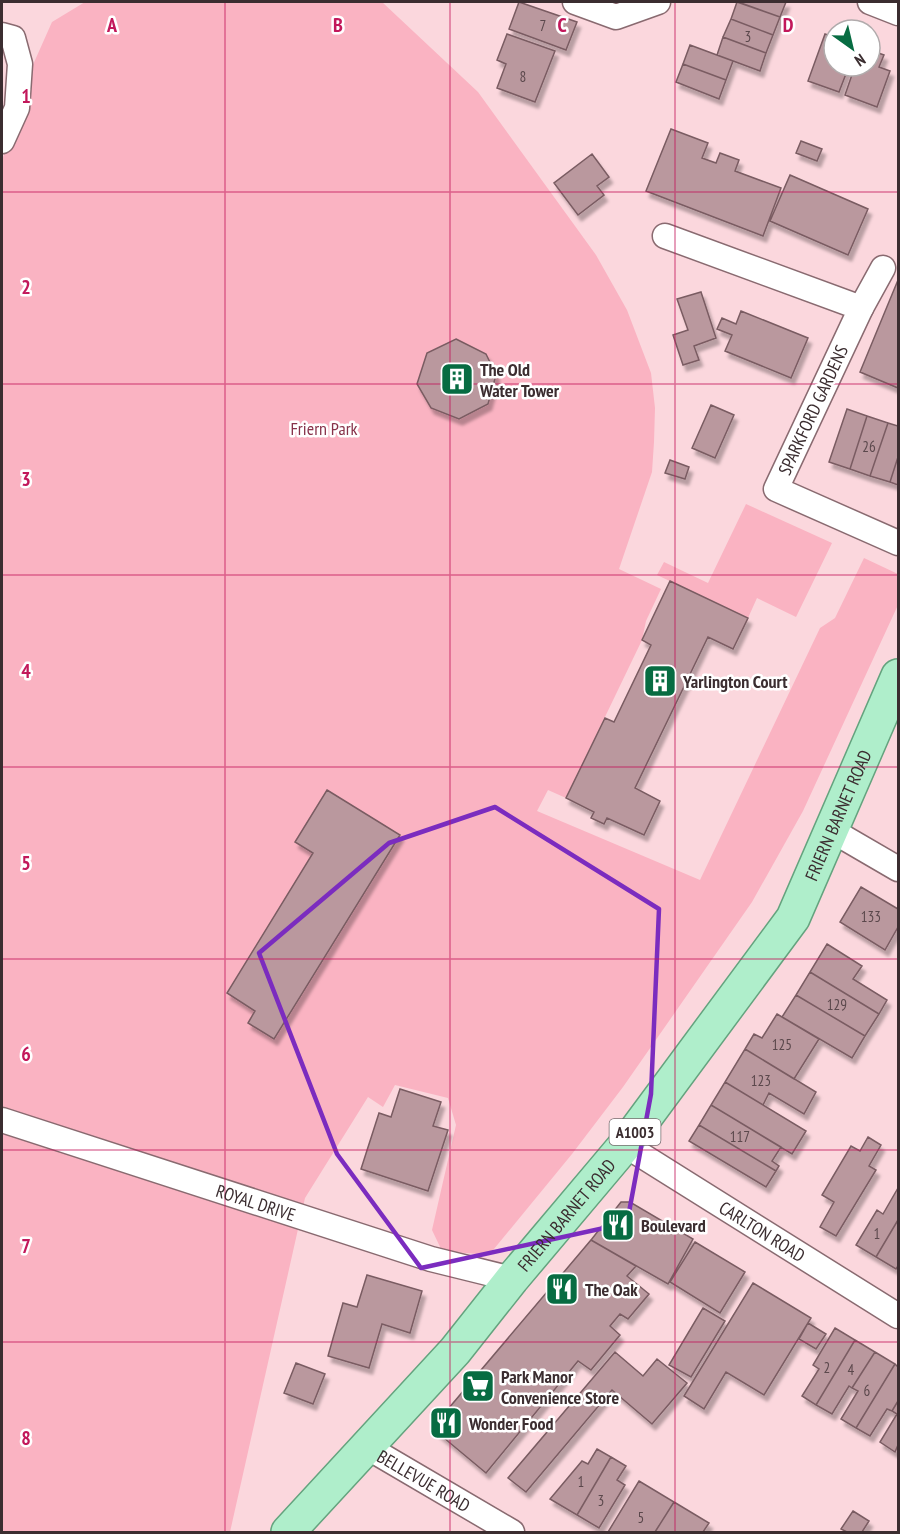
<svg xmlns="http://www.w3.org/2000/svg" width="900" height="1534" viewBox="0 0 900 1534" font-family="'PT Sans Narrow',sans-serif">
<defs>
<filter id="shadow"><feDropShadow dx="3.5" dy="6" stdDeviation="1.5" flood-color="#0004"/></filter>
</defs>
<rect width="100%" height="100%" fill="#fbd7dd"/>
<!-- green -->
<path fill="#fab3c2" d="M85 2H382L478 92 596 255 627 310 651 373 655 408 654 442 652 472 619 569 661 589 646 621 642 640 566 798 548 790 537 811 700 880 820 628 835 618 864 558 898 574V605L803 811 752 902 623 1087 572 1154 489 1255 442 1251 432 1230 456 1125 448 1098 395 1085 383 1107 368 1097 305 1198 230 1532H2V159L26 109 28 76 52 22Z
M746 504 832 543 796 617 757 598 748 618 657 575 664 562 708 583Z"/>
<!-- building -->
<path fill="#ba989e" stroke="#7a5c62" stroke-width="1.5" filter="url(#shadow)" d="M519 2 577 22 566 50 509 29Z
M737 2 780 17 773 35 731 19Z
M738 2H786L780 17Z
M731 19 773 35 766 53 723 37Z
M507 34 555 51 535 102 497 88 506 64 497 60Z
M825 34 834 37V66H849L839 92 808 81Z
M723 37 766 53 760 71 717 55Z
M690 45 733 61 726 80 683 64Z
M870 50 884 55 879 67 890 71 877 107 845 95 855 66H870Z
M683 64 726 80 719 99 676 82Z
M671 129 708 143 702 158 716 163 720 153 739 160 735 171 781 188 763 236 646 191Z
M801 141 822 149 817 161 796 153Z
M592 154 609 177 597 186 604 195 578 215 554 183Z
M790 175 868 209 848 255 770 221Z
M898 280V388L860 372Z
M701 292 716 338 694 346 699 360 683 365 673 335 688 330 677 299Z
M741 311 808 338 791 378 725 351 732 335 717 329 722 318 736 324Z
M456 339 486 354 496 375 488 404 459 419 431 408 417 384 427 353Z
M711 405 734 415 715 458 692 448Z
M847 409 867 416 850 469 829 462Z
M867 416 888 423 870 476 850 469Z
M888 423 898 426V457L890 482 870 476Z
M898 457V485L890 482Z
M670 460 689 467 685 479 665 473Z
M670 581 748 618 733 649 708 637 635 788 660 801 644 835 607 818 604 824 591 818 594 812 566 798 605 718 614 722 651 645 642 640Z
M327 790 400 835 274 1039 248 1023 255 1011 227 993 313 853 295 842Z
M861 887 898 909V927L885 950 840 922Z
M827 944 862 966 853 979 887 1000 879 1014 810 972Z
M810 972 879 1014 865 1036 796 995Z
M796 995 865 1036 852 1058 782 1017Z
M777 1014 819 1039 794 1079 745 1049 754 1034 762 1038Z
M745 1049 816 1092 804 1114 769 1093 763 1105 725 1082Z
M725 1082 806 1131 792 1154 711 1105Z
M400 1089 441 1102 433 1126 448 1130 428 1191 361 1169 379 1113 391 1117Z
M711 1105 781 1147 772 1161 779 1166 776 1171 699 1125Z
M699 1125 776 1171 766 1187 689 1141Z
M868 1137 881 1145 869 1166 876 1170 836 1236 820 1227 834 1202 822 1195 851 1146 860 1151Z
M898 1188V1220L876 1257 856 1245 877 1210 883 1214Z
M621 1202H630L693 1239 668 1284 591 1240Z
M898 1220V1266L896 1269 876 1257Z
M591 1240 636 1266 627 1276 649 1294 628 1319 620 1314 610 1326 620 1335 591 1370 578 1361 486 1473 432 1428Z
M695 1242 745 1272 720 1313 670 1282Z
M367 1275 422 1291 410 1333 382 1324 369 1368 328 1356 343 1303 357 1307Z
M753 1283 811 1318 764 1395 726 1372 704 1409 684 1396Z
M703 1308 725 1321 691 1377 669 1365Z
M808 1323 826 1334 816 1349 799 1339Z
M835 1328 855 1340 816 1405 802 1396 819 1369 813 1365Z
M855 1340 875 1352 852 1388 849 1386 832 1414 816 1405Z
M615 1352 643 1376 657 1359 687 1383 652 1424 612 1390 526 1492 508 1478Z
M875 1352 895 1364 856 1428 841 1419 858 1391 852 1388Z
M296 1363 325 1374 313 1404 284 1393Z
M895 1364 898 1367V1401L892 1411 887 1409 870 1436 856 1428Z
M898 1401V1445L895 1452 880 1442 897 1414 892 1411Z
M597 1449 611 1457 577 1515 550 1499 582 1461 588 1464Z
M611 1457 626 1466 617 1480 625 1485 599 1528 577 1515Z
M639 1481 674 1502 655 1532H608Z
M674 1502 709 1523 703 1532H655Z
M853 1511 869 1521 862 1532H847L841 1529Z"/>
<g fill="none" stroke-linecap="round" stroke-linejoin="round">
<defs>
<g id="minor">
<path d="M575 2 616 17 658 2"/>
<path d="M870 2 898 13"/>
<path d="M2 35 13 38 20 64 17 108 2 141"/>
<path d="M665 236 861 308 776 489 898 543"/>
<path d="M861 308 883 268"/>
<path d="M831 830 898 869"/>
<path id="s1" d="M2 1120 431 1259 512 1279"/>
<path id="s2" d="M625 1145 898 1316"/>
<path id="s3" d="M367 1447 512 1532"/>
</g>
<g id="primary">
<path id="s4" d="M288 1532 455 1351 512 1279 625 1145 793 918 898 676"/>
</g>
</defs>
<!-- minor casing -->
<use href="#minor" stroke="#896a70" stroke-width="27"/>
<!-- primary casing -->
<use href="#primary" stroke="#64a37e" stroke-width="36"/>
<!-- minor -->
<use href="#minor" stroke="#fff" stroke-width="24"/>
<!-- primary -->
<use href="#primary" stroke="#afeecb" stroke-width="33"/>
</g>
<!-- marked area -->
<path fill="none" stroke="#7b2cbf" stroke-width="4.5" stroke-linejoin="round" d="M495 807 659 909 651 1094 627 1223 421 1268 337 1154 259 953 389 843Z"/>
<!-- grid -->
<path fill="none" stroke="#c2185b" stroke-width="1.5" stroke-opacity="0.55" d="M225 2V1532M450 2V1532M675 2V1532M2 192H898M2 384H898M2 575H898M2 767H898M2 959H898M2 1150H898M2 1342H898"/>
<!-- icons -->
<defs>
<symbol id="building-square" viewBox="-11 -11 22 22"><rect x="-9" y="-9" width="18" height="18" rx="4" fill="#076c42" stroke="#fff"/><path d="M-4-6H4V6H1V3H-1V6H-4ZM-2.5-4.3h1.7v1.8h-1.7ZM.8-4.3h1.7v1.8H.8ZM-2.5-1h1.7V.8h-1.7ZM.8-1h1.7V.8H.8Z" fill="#fff"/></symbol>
<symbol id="restaurant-square" viewBox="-11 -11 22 22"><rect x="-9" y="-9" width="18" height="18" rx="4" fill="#076c42" stroke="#fff"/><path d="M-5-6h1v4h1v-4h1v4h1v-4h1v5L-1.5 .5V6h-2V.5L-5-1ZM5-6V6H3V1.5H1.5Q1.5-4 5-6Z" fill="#fff"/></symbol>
<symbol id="supermarket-square" viewBox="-11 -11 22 22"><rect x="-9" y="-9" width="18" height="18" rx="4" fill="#076c42" stroke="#fff"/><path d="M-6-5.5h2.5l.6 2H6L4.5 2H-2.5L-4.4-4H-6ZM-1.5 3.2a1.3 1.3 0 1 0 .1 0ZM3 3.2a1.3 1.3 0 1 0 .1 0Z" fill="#fff"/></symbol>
</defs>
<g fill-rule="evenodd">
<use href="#building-square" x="438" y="360" width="38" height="38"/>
<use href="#building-square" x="641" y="662" width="38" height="38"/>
<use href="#restaurant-square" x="599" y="1206" width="38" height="38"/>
<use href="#restaurant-square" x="543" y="1270" width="38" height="38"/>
<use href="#supermarket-square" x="459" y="1367" width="38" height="38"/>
<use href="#restaurant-square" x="427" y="1404" width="38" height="38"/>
</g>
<g text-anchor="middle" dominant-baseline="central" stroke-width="5" stroke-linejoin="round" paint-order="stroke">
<!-- number labels -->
<g font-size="15" fill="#5b484c">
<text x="543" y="25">7</text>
<text x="748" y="36">3</text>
<text x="523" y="76">8</text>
<text x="869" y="446">26</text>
<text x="871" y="916">133</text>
<text x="837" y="1004">129</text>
<text x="782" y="1044">125</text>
<text x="761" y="1080">123</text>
<text x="740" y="1136">117</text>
<text x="877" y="1233">1</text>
<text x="827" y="1367">2</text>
<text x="851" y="1369">4</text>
<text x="867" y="1390">6</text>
<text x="581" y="1481">1</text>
<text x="601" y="1500">3</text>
<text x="641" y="1517">5</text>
</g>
<!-- shield labels -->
<rect fill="#fff" stroke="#766c6e" stroke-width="1.5" x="609.5" y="1119" width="51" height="26" rx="4.5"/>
<g font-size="16" font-weight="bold" fill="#3b2d30">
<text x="635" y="1132">A1003</text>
</g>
<!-- poi labels -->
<g font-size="18" font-weight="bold" fill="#3b2d30" stroke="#fff" text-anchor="start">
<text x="480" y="369">The Old<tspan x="480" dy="21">Water Tower</tspan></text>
<text x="683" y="681">Yarlington Court</text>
<text x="641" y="1225">Boulevard</text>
<text x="585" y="1289">The Oak</text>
<text x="501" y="1376">Park Manor<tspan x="501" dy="21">Convenience Store</tspan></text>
<text x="469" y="1423">Wonder Food</text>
</g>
<!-- street labels -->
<g font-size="18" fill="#3b2d30" stroke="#fff">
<text transform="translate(813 410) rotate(-65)">SPARKFORD GARDENS</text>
<text stroke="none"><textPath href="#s4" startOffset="908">FRIERN BARNET ROAD</textPath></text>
<text stroke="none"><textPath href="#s1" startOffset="267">ROYAL DRIVE</textPath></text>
<text stroke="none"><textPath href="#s4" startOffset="422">FRIERN BARNET ROAD</textPath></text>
<text stroke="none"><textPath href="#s2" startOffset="162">CARLTON ROAD</textPath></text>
<text stroke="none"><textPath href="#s3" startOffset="66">BELLEVUE ROAD</textPath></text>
</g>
<!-- park labels -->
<g font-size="18" fill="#87324a" stroke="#fff">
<text x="324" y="428">Friern Park</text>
</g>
</g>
<g font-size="20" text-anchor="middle" font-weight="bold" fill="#c2185b" stroke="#fff" stroke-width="5" stroke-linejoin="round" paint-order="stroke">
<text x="112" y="32">A</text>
<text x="338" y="32">B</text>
<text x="562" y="32">C</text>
<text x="788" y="32">D</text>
<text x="26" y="103">1</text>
<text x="26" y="294">2</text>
<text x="26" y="486">3</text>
<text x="26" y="678">4</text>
<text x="26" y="870">5</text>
<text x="26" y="1061">6</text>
<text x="26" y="1253">7</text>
<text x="26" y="1445">8</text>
</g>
<!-- border -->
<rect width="900" height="1534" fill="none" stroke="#3b2d30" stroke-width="6"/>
<!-- north arrow -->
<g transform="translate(852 48) rotate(146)"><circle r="28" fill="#ffffff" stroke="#b1abac" stroke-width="1.5"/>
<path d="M0-4.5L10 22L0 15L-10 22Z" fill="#076c42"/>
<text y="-9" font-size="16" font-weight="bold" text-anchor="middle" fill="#3b2d30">N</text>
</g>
</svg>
